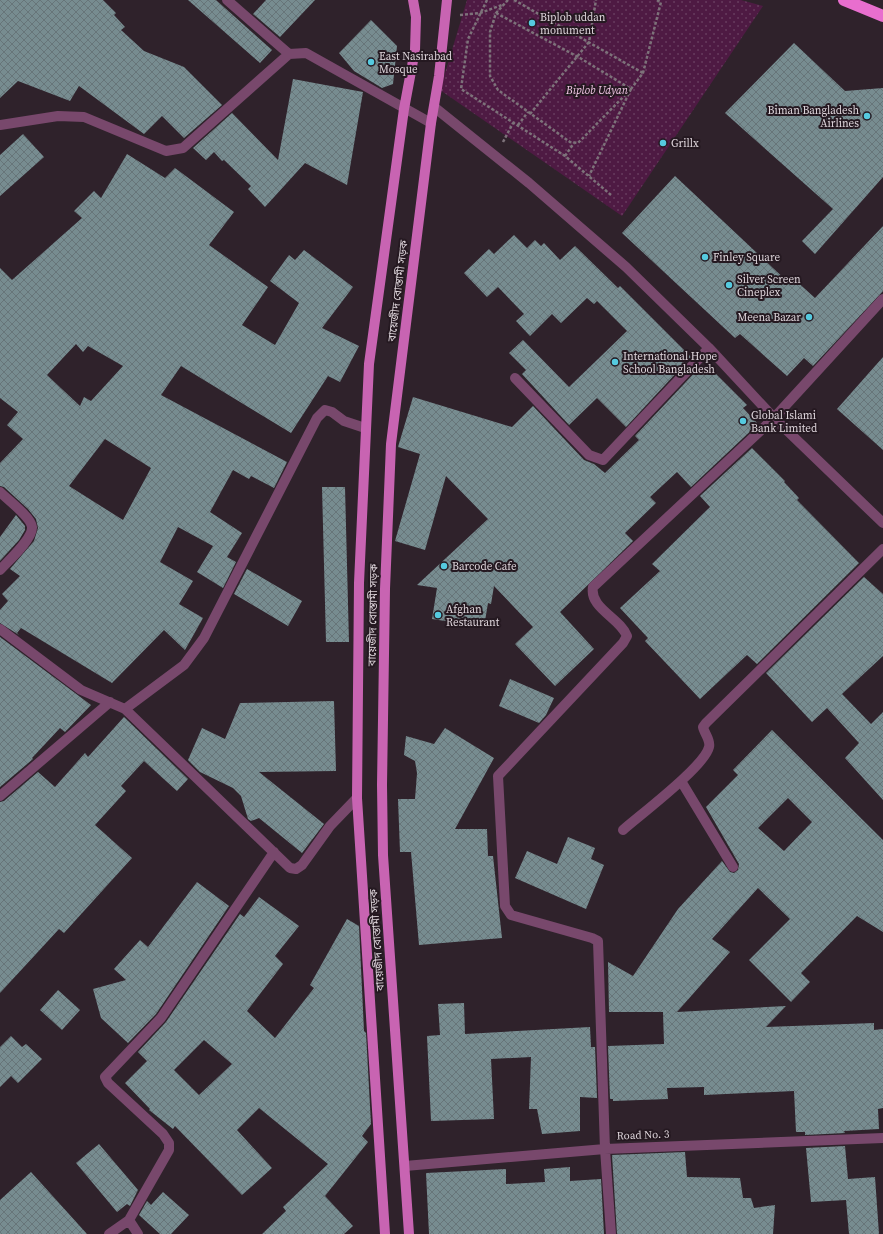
<svg xmlns="http://www.w3.org/2000/svg" width="883" height="1234" viewBox="0 0 883 1234" font-family="'Source Serif 4','Noto Sans Bengali',serif">
<defs>
<pattern id="green-dots" width="8" height="8" patternUnits="userSpaceOnUse"><rect width="8" height="8" fill="#4e1a43"/><path d="M2 2h.1M6 6h.1" fill="none" stroke="#673b5e" stroke-width="1.8" stroke-linecap="round"/></pattern>
<pattern id="building-cross-hatch" width="8" height="8" patternUnits="userSpaceOnUse"><rect width="8" height="8" fill="#778c90"/><path d="M0 0l8 8M0 8l8-8" fill="none" stroke="#677579"/></pattern>
</defs>
<rect width="100%" height="100%" fill="#2f222b"/>
<!-- green -->
<path fill="url(#green-dots)" d="M467 0H741L763 6 622 216 440 90Z"/>
<!-- building -->
<path fill="url(#building-cross-hatch)" fill-rule="evenodd" d="M0 0H103L116 13 114 15 125 27 121 30 144 51 184 67 222 105 184 138 162 116 144 134 79 86 70 101 18 81 0 98Z
M188 0H216L272 50 260 63Z
M266 0H315L280 37 253 14Z
M371 20 397 46 393 84 382 88 354 71 339 53Z
M794 43 845 91 883 88V177L815 254 802 241 833 209 725 113Z
M293 79 363 92 347 185 305 163 265 207 248 189 251 186 224 160 222 161 214 152 206 160 193 148 232 113 278 160Z
M23 134 44 157 0 196V155Z
M127 154 165 178 175 168 234 212 209 245 268 287 242 325 275 345 299 303 270 281 289 255 295 260 304 250 353 287 322 328 359 346 340 382 328 376 291 433 181 366 161 395 287 462 274 488 251 476 249 479 233 470 210 512 242 533 227 557 236 562 223 588 197 572 213 546 178 527 160 562 193 581 179 604 203 618 185 650 164 630 112 683 21 628 17 633 19 635 0 623V610L8 601 2 594 20 576 10 569 34 541 38 528 36 519 28 509 4 487 0 486V463L23 439 7 425 18 412 0 398V268L12 280 82 218 74 211 94 191 101 198ZM76 344 83 352 88 346 123 366 91 401 84 397 80 406 47 375ZM105 439 151 468 123 520 69 486Z
M675 176 790 284 794 279 815 298 883 226V291L813 366 804 358 787 376 740 334 735 338 622 233Z
M514 235 527 248 535 240 541 246 544 243 560 260 575 246 618 288 620 286 691 357 626 427 597 398 569 425 522 374 526 370 509 353 523 340 569 387 627 331 597 301 594 304 587 298 561 323 552 314 530 336 516 321 524 314 498 287 487 297 464 273 489 249 494 254Z
M883 357V450L837 409Z
M707 365 747 405 743 408 758 424 691 487 677 472 650 497 656 503 625 533 633 541 560 612 594 649 555 686 515 644 533 627 494 586 491 604 488 603 484 627 432 619 437 588 417 585 488 519 446 476 425 550 395 541 420 454 398 447 413 397 512 427 533 406 584 460 594 464 605 473 639 440 635 436 701 366 703 369Z
M752 448 785 481 784 482 799 498 797 500 859 563 757 664 747 655 700 699 645 641 648 638 620 608 660 571 652 564 710 507 700 496Z
M322 487H345L349 642H326Z
M16 515 25 526V530L19 540 0 561V537Z
M247 569 302 601 288 626 234 594Z
M864 577 883 594V656L842 694 871 724 883 712V800L845 758 859 743 827 708 812 722 766 673Z
M0 637 91 705 65 732 60 728 32 758 33 759 0 787Z
M510 679 554 698 546 715 539 723 499 706Z
M334 701 336 771 259 772 324 824 302 853 259 818 251 821 248 819 241 796 233 788 200 772 188 760 202 728 225 739 240 703Z
M124 717 188 779 177 791 144 761 121 786 126 791 95 825 132 858 64 933 59 929 0 993V802L4 801 38 772 55 787 85 753 88 757Z
M445 728 494 758 455 829H487L488 856H493L502 938 419 945 411 852H400L398 799H415L417 773 415 761 404 755 406 736 434 744Z
M772 730 883 840V932L857 916 801 973 810 982 791 1002 749 960 790 919 758 888 712 939 730 952 677 1012 786 1006 766 1027 874 1023V1030L883 1029V1108L878 1109 879 1129 844 1131 845 1133 805 1135V1132H796L794 1091 704 1095V1087L667 1088 668 1099 613 1101V1099H610L608 1046 664 1044 663 1012H609L608 962 633 976 678 909 722 861 730 872 734 873 738 870 739 864 706 807 738 775 733 770ZM788 798 812 822 784 851 758 828Z
M568 837 595 848 591 859 604 865 586 909 515 878 527 851 557 864Z
M197 882 229 906 156 1014 128 1043 101 1018 93 989 126 980 114 969 140 940 148 947Z
M259 897 299 926 275 956 283 964 247 1011 275 1038 314 988 310 985 347 919 359 926 364 1031 366 1033 371 1124 362 1136 368 1142 325 1196 353 1226 344 1234H262L286 1211 283 1207 328 1164 259 1108 237 1130 272 1168 242 1195 175 1126 173 1129 149 1110 150 1109 125 1083 147 1061 138 1052 166 1022 240 914 244 917ZM204 1040 232 1064 199 1095 174 1070Z
M58 990 80 1010 62 1030 40 1010Z
M464 1003 465 1034 590 1027 591 1047H595L597 1098 580 1097V1131L542 1134 537 1109H529L531 1057 491 1059 494 1119 431 1121 427 1036 440 1035 438 1004Z
M11 1036 22 1047 26 1044 42 1059 18 1083 11 1076 0 1087V1047Z
M99 1144 138 1190 130 1206 127 1204 117 1212 76 1163Z
M845 1146 848 1179 875 1177 879 1234H849L846 1200 811 1202 806 1148Z
M685 1152 687 1177 740 1178 743 1198H751L754 1208 775 1205 773 1234H617L612 1155Z
M570 1167V1181L601 1179 604 1234H429L426 1173 506 1169V1184L545 1182 544 1169Z
M31 1172 87 1234H0V1200Z
M163 1192 189 1215 171 1234H160L139 1215 147 1201 151 1205Z"/>
<g fill="none" stroke-linecap="round" stroke-linejoin="round">
<!-- path -->
<path stroke="#7d727a" stroke-width="2.5" stroke-dasharray="3 2" stroke-linecap="butt" d="M487 0 468 39 461 89 565 156 611 195
M508 0 496 13 490 32V76L498 90 570 142 578 143 631 89 643 73 661 2 656 0
M514 0 643 73
M496 13 580 58 631 89 589 176
M460 15 480 13 502 5
M530 114 589 42 596 0
M518 125 528 112
M503 142 513 123
M565 156 574 143"/>
<!-- street -->
<path stroke="#78486c" stroke-width="10" d="M227 0 289 54
M434 107 529 183 626 267 709 348 774 418 883 523
M0 125 58 116 84 117 166 151 183 148 289 54 306 53 431 123
M515 378 589 455 603 460 709 348
M0 492C7 499 31 517 32 527 33 539 8 561 0 570
M0 629 81 690 125 709 184 665 204 638 317 418 325 410 332 412 344 421 365 428
M125 709 290 868 296 869 302 865 330 826 357 798
M681 781 733 867
M0 796 110 702
M623 830C640 815 705 766 709 747 711 740 704 733 703 727L706 723 883 549
M405 1166 605 1149 883 1138
M129 1220 138 1234
M109 1234 129 1220 169 1150V1143L163 1134 108 1083 105 1077 161 1018 274 852
M611 1234 605 1149 598 941 592 938 511 915 505 906 498 776 623 643 627 636C620 618 589 608 593 587L774 418 883 299"/>
<!-- primary -->
<path stroke="#c864b2" stroke-width="10" d="M385 1234 357 798 359 583 369 364 404 109 415 50 416 17 413 0
M409 1234 383 855 382 785 385 589 391 444 431 123 439 76 447 0"/>
<!-- highway -->
<path stroke="#e86ece" stroke-width="12" d="M844 0 883 16"/>
</g>
<!-- markers -->
<g fill="#55cadf" stroke="#251921" stroke-width="1.5">
<circle cx="532" cy="23" r="4"/>
<circle cx="371" cy="62" r="4"/>
<circle cx="867" cy="116" r="4"/>
<circle cx="663" cy="143" r="4"/>
<circle cx="705" cy="257" r="4"/>
<circle cx="729" cy="285" r="4"/>
<circle cx="809" cy="317" r="4"/>
<circle cx="615" cy="362" r="4"/>
<circle cx="743" cy="421" r="4"/>
<circle cx="444" cy="566" r="4"/>
<circle cx="438" cy="615" r="4"/>
</g>
<g text-anchor="middle" dominant-baseline="central" stroke-width="4" stroke-linejoin="round" paint-order="stroke">
<!-- poi labels -->
<g font-size="11" fill="#dfd6dc" stroke="#251921" text-anchor="start">
<text x="540" y="17">Biplob uddan<tspan x="540" dy="13">monument</tspan></text>
<text x="379" y="56">East Nasirabad<tspan x="379" dy="13">Mosque</tspan></text>
<text x="859" y="110" text-anchor="end">Biman Bangladesh<tspan x="859" dy="13">Airlines</tspan></text>
<text x="671" y="143">Grillx</text>
<text x="713" y="257">Finley Square</text>
<text x="737" y="279">Silver Screen<tspan x="737" dy="13">Cineplex</tspan></text>
<text x="801" y="317" text-anchor="end">Meena Bazar</text>
<text x="623" y="356">International Hope<tspan x="623" dy="13">School Bangladesh</tspan></text>
<text x="751" y="415">Global Islami<tspan x="751" dy="13">Bank Limited</tspan></text>
<text x="452" y="566">Barcode Cafe</text>
<text x="446" y="609">Afghan<tspan x="446" dy="13">Restaurant</tspan></text>
</g>
<!-- park labels -->
<g font-size="11" font-style="italic" fill="#f3c8e7" stroke="#251921">
<text x="597" y="90">Biplob Udyan</text>
</g>
<!-- street labels -->
<g font-size="11" fill="#dfd6dc" stroke="#251921">
<text transform="translate(398 291) rotate(-83)">বায়েজীদ বোস্তামী সড়ক</text>
<text transform="translate(373 615) rotate(-89)">বায়েজীদ বোস্তামী সড়ক</text>
<text transform="translate(377 940) rotate(-94)">বায়েজীদ বোস্তামী সড়ক</text>
<text transform="translate(643 1135) rotate(-2)">Road No. 3</text>
</g>
</g>
</svg>
